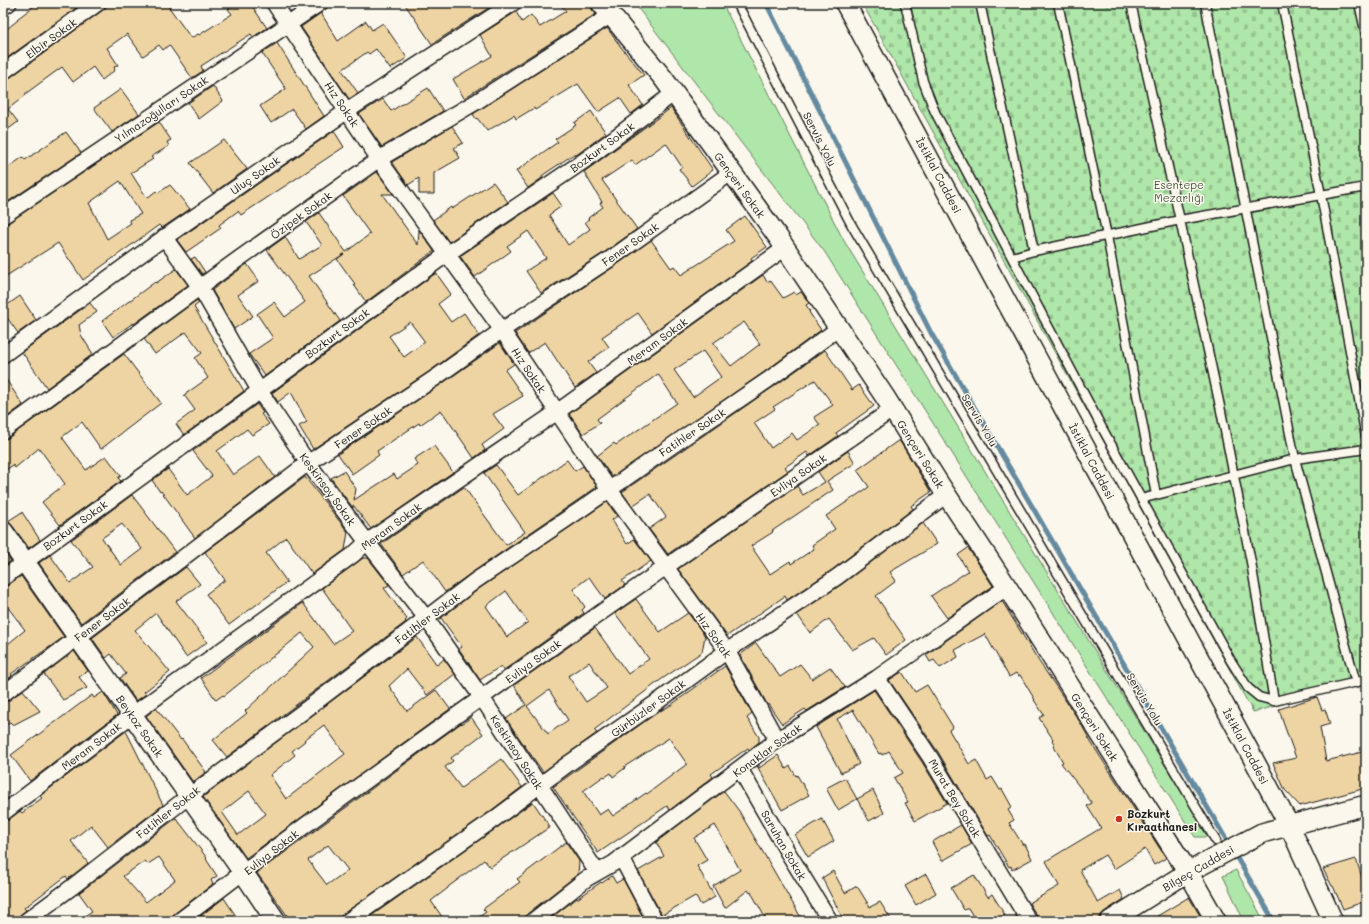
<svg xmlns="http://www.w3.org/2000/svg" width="1369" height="924" viewBox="0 0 1369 924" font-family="Mali,sans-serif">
<defs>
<pattern id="cemetery-stones" width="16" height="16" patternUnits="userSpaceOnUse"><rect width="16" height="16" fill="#afe6a9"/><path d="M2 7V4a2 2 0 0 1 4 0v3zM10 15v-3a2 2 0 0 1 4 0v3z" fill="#96c591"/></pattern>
</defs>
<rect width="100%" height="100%" fill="#fbf7ec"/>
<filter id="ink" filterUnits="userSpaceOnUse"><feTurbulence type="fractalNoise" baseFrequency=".025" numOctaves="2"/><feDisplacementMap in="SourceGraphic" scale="8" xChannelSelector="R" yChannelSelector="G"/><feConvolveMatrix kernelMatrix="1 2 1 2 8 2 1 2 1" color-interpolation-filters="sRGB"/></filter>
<g filter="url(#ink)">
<!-- green -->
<path fill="#afe6a9" stroke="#668162" d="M634 3H722L844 241 1209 837H1195L824 251Z
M1236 870 1264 921H1244L1223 876Z"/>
<!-- cemetery -->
<path fill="url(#cemetery-stones)" stroke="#668162" d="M862 3H1366V682L1253 712Z"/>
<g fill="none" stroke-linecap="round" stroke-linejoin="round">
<!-- stream -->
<path stroke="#658a9f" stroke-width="5" d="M766 3 931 333 1230 846
M1234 853 1274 921"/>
</g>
<!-- building -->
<path fill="#eed4a3" stroke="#1c1c1c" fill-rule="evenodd" d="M38 3H83L3 61V32L18 20 17 19Z
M107 3H166L191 38 198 34 199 35 232 14 228 9 238 3H250L267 28 253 37 251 34 201 66 203 71 192 78 169 45 163 50 159 45 143 56 127 34 107 48 118 65 114 67 115 70 102 80 93 67 73 82 62 67 25 94 26 95 8 109 18 122 3 133V81L8 79 103 10 106 7Z
M404 3H496L432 44Z
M559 3H590L592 10 596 14 464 98 453 79 492 56 480 35 516 12 522 22 531 15 540 27 566 11Z
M321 13 338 41 366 21 372 30 383 23 407 58 390 69 376 49 369 54 367 52 342 70 358 93 349 99 301 27Z
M607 28 621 47 644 75 629 85 643 105 631 114 620 98 598 112 578 84 535 110 534 108 516 119 514 115 487 131 477 118 476 119 473 114Z
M277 43 324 116 306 129 292 109 271 123 260 106 286 89 262 53Z
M213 86 223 101 199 119 188 103Z
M428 88 443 111 382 147 359 114 383 99 391 111Z
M121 89 139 114 112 132 94 108Z
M671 108 713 170 692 186 679 169 682 167 666 143 635 165 632 160 602 180 637 229 605 252 541 293 526 271 546 258 528 231 507 246 511 251 475 277 460 256 553 193 562 206 549 215 568 245 590 229 585 222 589 219 588 218 603 207 600 203 602 202 584 172Z
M591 111 606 133 575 156 574 154 543 175 542 177V178L528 188 516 171 558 142 555 139 576 125 574 123Z
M159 122 171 140 167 142 169 146 151 157 153 159 131 173 147 198 156 191 158 193 170 185 190 209 162 228 159 225 83 280 58 243 3 278V225L8 223ZM120 181 141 214 129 220 131 223 107 239 89 203Z
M452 126 463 143 454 148 460 158 434 173V194H419V178L408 185 392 162Z
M334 131 344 147 241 215 238 211 219 225 221 228 186 252 177 240Z
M66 132 81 153 3 205V171L23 157 25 160Z
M224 140 247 169 213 193 190 163Z
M377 172 393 194H382L418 245 419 230 434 251 366 302 354 285 355 284 337 259 344 254 309 276 340 321 265 376 249 354 273 338 257 314 274 302 285 317 305 302 267 250 285 237 299 259 322 245 306 222 319 213 346 252 370 234 343 196Z
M493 182 508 202 449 242 433 220 451 207 452 209Z
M745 216 767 247 751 258 752 261 652 333 638 313 602 337 609 347 588 362 596 373 575 388 545 342 528 353 515 333 615 266 651 240 671 268 674 266 681 275 734 241 726 230Z
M195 257 205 272 202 274 191 259Z
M247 264 259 281 238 295 253 316 234 329 212 290Z
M176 269 188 285 134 324 133 323 113 337 102 321 155 282 156 283Z
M436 273 451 294 438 304 451 322 464 313 479 335 430 371 313 449 299 426 307 422 291 392 278 402 272 393ZM410 322 425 342 404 357 389 336Z
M763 275 767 282 770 280 783 298 794 292 796 295 801 292 809 303 806 305 810 311 809 312 821 330 763 373 612 477 597 456 614 443 616 445 677 403 658 374 597 419 600 423 583 434 569 414ZM744 322 760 344 731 366 713 343ZM703 351 721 377 693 397 674 370Z
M20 296 36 320 18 333 3 312V308Z
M197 300 199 303 194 307 244 391 184 435 176 424 195 410 184 395 208 378 195 358 202 353 186 332 155 354 144 339Z
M90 303 97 312 79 325 81 335 93 354 47 388 22 352Z
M500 343 514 364 505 370 523 396 493 414 504 429 482 445 485 450 474 458 441 410 420 425 419 423 377 451 379 455 352 474 338 454 440 385Z
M825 350 852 390 859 385 874 406 836 433 838 436 809 456 807 452 785 467 788 471 668 554 649 529 666 517 650 494 632 506 622 492 773 387ZM815 380 833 405 814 417 820 425 797 440 792 433 771 448 754 423 775 409 773 407Z
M124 354 161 403 101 449 82 422 62 437 86 470 106 456 121 476 118 478 121 481 60 525 42 502 65 484 39 448 15 468 13 465 3 472V440L8 438Z
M3 375 23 405 3 420Z
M257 404 263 413 261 414 269 424 252 435 247 429 217 451 233 475 260 456 275 477 195 538 161 491 160 492 152 480 168 469 187 495 212 476 193 451Z
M899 440 931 492 911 506 913 509 832 570 787 600 785 596 727 636 678 569 797 486 803 495 825 482 818 472 848 451 855 463 827 481 833 490 772 531 773 532 751 546 770 574 790 561 791 564 814 549 812 545 835 529 826 516 869 487 857 470Z
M434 446 453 472 371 529 353 505V508L331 478 344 471 356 489 354 500 394 474 397 479 418 465 414 459Z
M567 460 575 471 583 466 597 487 470 574 445 592 423 560 403 574 381 544 464 487 506 545 525 532 484 473 496 465 518 495Z
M305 477 348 532 345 550 312 574 286 537 266 553 287 582 229 625 206 594 225 580 205 552Z
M132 495 175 552 81 623 39 563 50 555 70 583 93 567 71 540ZM122 524 142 549 121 565 102 538Z
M607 502 617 516 612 520 627 544 634 539 651 561 622 581 625 585 605 599 589 577 573 589 585 607 582 610 584 613 504 670 501 666 480 680 459 649 462 647 441 618 480 588ZM506 591 528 622 507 637 486 606Z
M22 512 40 540 29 548 12 525 8 521Z
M923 523 937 544 890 572 896 581 876 596 906 640 886 655 874 638 852 650 829 619 810 633 797 614 842 584Z
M968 548 993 586 947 618 931 596 968 571 958 555Z
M3 550 11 561 3 567Z
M363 558H368L389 585 384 588 407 619 405 621 406 622 227 757 213 740 247 713 245 711 314 647 302 633 224 696 223 695 216 700 201 678 303 603 333 644 352 631 322 588Z
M186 567 200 584 176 601 207 642 186 657 156 613 135 630 170 672 144 692 146 694 136 701 120 678 126 674 111 654 106 658 92 638Z
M21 576 64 637 11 674 12 676 3 683V648L25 630 3 601V587L8 585Z
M636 599 660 632 688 613 705 636 702 652 662 679 594 730 597 733 543 772 506 719 526 705 514 685 595 628 628 674 649 659 615 613ZM589 662 607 688 586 702 568 676ZM549 690 568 720 548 734 527 706Z
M1002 601 1038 660 1080 722 1092 744 1166 858 1154 865 1145 849 1114 869 1105 855 1080 870 1098 903 1120 890 1124 899 1104 912 1100 917 1094 921H1038L1037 916 1029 903 1059 886 1046 861 1101 828 1087 806 1092 803 1061 763 1063 762 1054 747 1055 746 1052 740 1053 739 1039 718 1044 715 1034 700H1035L1020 675 1018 676 1016 673 1009 677 985 634 955 650 958 657 940 668 934 660 930 662 926 655Z
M417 637 437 665 444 659 455 674 427 695 407 669 389 686 407 711 436 690 450 709 246 858 203 797ZM324 725 345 754 286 799 270 775 295 755 292 751 305 741 304 740ZM249 791 266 814 238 835 222 812Z
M756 643 780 677 800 664 812 679 830 667 845 687 807 711 805 709 782 724 768 704H767L740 655Z
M74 651 88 671 79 677 87 688 63 700 44 674Z
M725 666 752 714 747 718 759 737V742L749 750 748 748 711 774 713 777 670 810 667 806 598 853 553 787 655 714 671 705ZM669 738 687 764 647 794 646 793 613 816 608 809 599 815 583 791 604 776 605 777 611 773 613 777 625 768 624 767Z
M902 672 915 692 927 685 953 727 949 730 969 764 976 760 987 780 992 777 1000 790 1002 789 1012 807 1008 810 1014 820 1009 823 1023 845 1025 844 1032 859 1012 870 1011 866 1009 867 990 835 988 836 938 752 889 680Z
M23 690 40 711 13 725 10 722 3 727V703L8 701Z
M874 690 922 762 947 803 915 821 905 803 908 802 894 778 903 773 889 751 882 755 881 753 879 754 853 710 837 719 859 764 841 773 816 727Z
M103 692 117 715 30 781 11 755 92 695 94 698Z
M1317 697 1322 710 1325 709 1330 724 1320 727 1326 761 1366 751V788L1300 806 1285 790 1273 763 1296 758 1283 722 1279 709Z
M156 708 181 740 182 739 206 772 193 782 146 716Z
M471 717 483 734 451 758 453 761 445 767 461 788 501 759 522 787 488 813 343 914 340 917 339 921H291L257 873 378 784 461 723 462 724ZM328 845 348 870 327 885 308 860Z
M126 731 163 805 108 847 91 825 71 841 88 863 68 879 66 876 24 908 26 910 18 917 17 921H3V822L8 820 20 811 22 813 42 798 40 796Z
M778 755 786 769 790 766 796 776 797 775 809 795 782 810 757 766 759 764V768Z
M845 778 857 799 838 810 826 788Z
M873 790 884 813 869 821 857 799Z
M724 791 739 811 803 921H767L751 892 750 893 748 890 725 908 713 886 740 870 715 825 694 838 707 860 697 866 715 897 701 905 695 896 662 915 638 871 664 856 656 842Z
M533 802 550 827 490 867 484 860 448 887V888L431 901 445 921H364L498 827Z
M176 818 207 858 206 859 217 876 211 880 213 884 174 914 170 921H77L92 911 79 893ZM159 857 175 880 146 902 123 876 145 861 148 864Z
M822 819 834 841 808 857 795 835Z
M961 825 972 844 942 861 932 842Z
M566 842 579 861 578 874 527 914 524 921H473L486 912 483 909 520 882 517 879Z
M1356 859 1366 890V901L1343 909 1333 886H1332L1323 869Z
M833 871 845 893 857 886 870 907 880 902 892 921H844L822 878Z
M926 874 936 893 916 905 905 886Z
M974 875 988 897 992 894 1005 915 994 921H976L968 908 964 910 951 888Z
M612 876 616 883 623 879 645 921H547L577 898V899L601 882 602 883Z
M1189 897 1203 921H1149Z
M224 898 236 916 229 921H194Z"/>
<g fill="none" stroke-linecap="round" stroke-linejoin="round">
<defs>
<path id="service" d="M737 3 851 224 1216 841
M905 3 923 81 935 112 1101 426 1231 661 1248 688 1259 697 1274 701 1366 680
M980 3 1034 251 1180 220 1366 187
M1058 3 1107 236 1156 495
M1131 3 1180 220 1221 411 1251 562 1274 701
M1205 3 1295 459 1356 683
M1282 3 1321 195 1366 437
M1359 3 1366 35
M1012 257 1034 251
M1141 499 1295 459 1366 449"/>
<path id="minor" d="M274 3 385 168 502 330 609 489 727 651 777 740
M3 7 9 3
M3 72 98 3
M3 216 320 3
M164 237 200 287 259 390 308 463 367 542 426 618 482 698 597 872
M3 355 151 247 347 111 513 3
M3 431 233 263 379 159 476 102 611 15
M3 578 447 254 588 158 674 93
M877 678 930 757 1029 921
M3 694 308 463 435 378 502 330 610 259 732 172
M740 769 787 851 830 921
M3 813 132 715 353 555 367 542 557 412 785 248
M621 857 655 921
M26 921 72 887 189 796 300 714 475 581 583 508 683 438 768 380 839 328
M179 921C219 891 258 860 299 830 494 686 693 547 893 409
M348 921 493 820 568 764 653 705 727 651 837 577 946 495
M533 921 586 879 614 863 777 740 877 678 1007 587"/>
<path id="tertiary" d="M601 3 663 78 717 152 778 237 885 397 938 482 1007 587 1188 872 1216 921
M845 3 1289 825 1333 921
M3 531 247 878 276 921
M1110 921 1188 872 1262 833 1366 805"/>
</defs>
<!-- service casing -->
<use href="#service" stroke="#1c1c1c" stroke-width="11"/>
<!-- minor casing -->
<use href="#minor" stroke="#1c1c1c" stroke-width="18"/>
<!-- tertiary casing -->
<use href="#tertiary" stroke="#1c1c1c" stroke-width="22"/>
<!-- service -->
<use href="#service" stroke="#fbf7ec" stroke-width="8"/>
<!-- minor -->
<use href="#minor" stroke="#fbf7ec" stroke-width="15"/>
<!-- tertiary -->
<use href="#tertiary" stroke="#fbf7ec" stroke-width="19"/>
</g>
</g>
<!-- markers -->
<circle fill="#c8321e" stroke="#fbf7ec" stroke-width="1.5" cx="1119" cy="819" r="4"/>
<g text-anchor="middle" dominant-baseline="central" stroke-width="3" stroke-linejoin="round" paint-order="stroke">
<!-- street labels -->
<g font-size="11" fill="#1c1c1c" stroke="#fbf7ec">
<text transform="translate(51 38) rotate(-36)">Elbir Sokak</text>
<text transform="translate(342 104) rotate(56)">Hız Sokak</text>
<text transform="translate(161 109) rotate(-34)">Yılmazoğulları Sokak</text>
<text transform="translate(820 139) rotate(63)">Servis Yolu</text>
<text transform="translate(602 147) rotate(-36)">Bozkurt Sokak</text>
<text transform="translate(255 175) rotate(-35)">Uluç Sokak</text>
<text transform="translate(939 175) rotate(62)">İstiklal Caddesi</text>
<text transform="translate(740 185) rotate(54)">Gençeri Sokak</text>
<text transform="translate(301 215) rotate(-36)">Özipek Sokak</text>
<text transform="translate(630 244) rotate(-35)">Fener Sokak</text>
<text transform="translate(337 333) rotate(-36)">Bozkurt Sokak</text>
<text transform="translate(657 341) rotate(-36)">Meram Sokak</text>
<text transform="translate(529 370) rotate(56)">Hız Sokak</text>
<text transform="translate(980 420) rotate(59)">Servis Yolu</text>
<text transform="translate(363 427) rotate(-34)">Fener Sokak</text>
<text transform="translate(692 432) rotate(-34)">Fatihler Sokak</text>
<text transform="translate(921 454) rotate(58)">Gençeri Sokak</text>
<text transform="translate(1092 461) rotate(62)">İstiklal Caddesi</text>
<text transform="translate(798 475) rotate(-35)">Evliya Sokak</text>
<text transform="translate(328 489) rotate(54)">Keskinsoy Sokak</text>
<text transform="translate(75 525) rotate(-36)">Bozkurt Sokak</text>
<text transform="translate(391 526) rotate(-36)">Meram Sokak</text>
<text transform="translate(427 618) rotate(-37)">Fatihler Sokak</text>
<text transform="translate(102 619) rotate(-37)">Fener Sokak</text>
<text transform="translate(714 635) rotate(55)">Hız Sokak</text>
<text transform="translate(533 661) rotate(-36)">Evliya Sokak</text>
<text transform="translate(1145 699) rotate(59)">Servis Yolu</text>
<text transform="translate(648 708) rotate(-36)">Gürbüzler Sokak</text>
<text transform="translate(140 726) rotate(55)">Beykoz Sokak</text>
<text transform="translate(1095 727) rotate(58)">Gençeri Sokak</text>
<text transform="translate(91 746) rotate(-37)">Meram Sokak</text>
<text transform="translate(1246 746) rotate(62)">İstiklal Caddesi</text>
<text transform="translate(767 750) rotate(-36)">Konaklar Sokak</text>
<text transform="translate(517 752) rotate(57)">Keskinsoy Sokak</text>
<text transform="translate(955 798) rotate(59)">Murat Bey Sokak</text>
<text transform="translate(168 812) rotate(-38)">Fatihler Sokak</text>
<text transform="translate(784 845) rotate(60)">Saruhan Sokak</text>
<text transform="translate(271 852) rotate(-38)">Evliya Sokak</text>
<text transform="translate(1198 868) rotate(-30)">Bilgeç Caddesi</text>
</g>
<!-- park labels -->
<g font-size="11" fill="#485946" stroke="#fbf7ec">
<text x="1179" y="184">Esentepe<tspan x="1179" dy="13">Mezarlığı</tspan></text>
</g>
<!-- poi labels -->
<g font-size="11" font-weight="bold" fill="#1c1c1c" stroke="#fbf7ec" text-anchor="start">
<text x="1127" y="813">Bozkurt<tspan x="1127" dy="13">Kıraathanesi</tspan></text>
</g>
</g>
<!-- margin -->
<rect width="1369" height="924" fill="none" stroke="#fbf7ec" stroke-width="16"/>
<rect x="8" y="8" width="1353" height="908" fill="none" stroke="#1c1c1c" stroke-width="1.5" filter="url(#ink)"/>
</svg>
